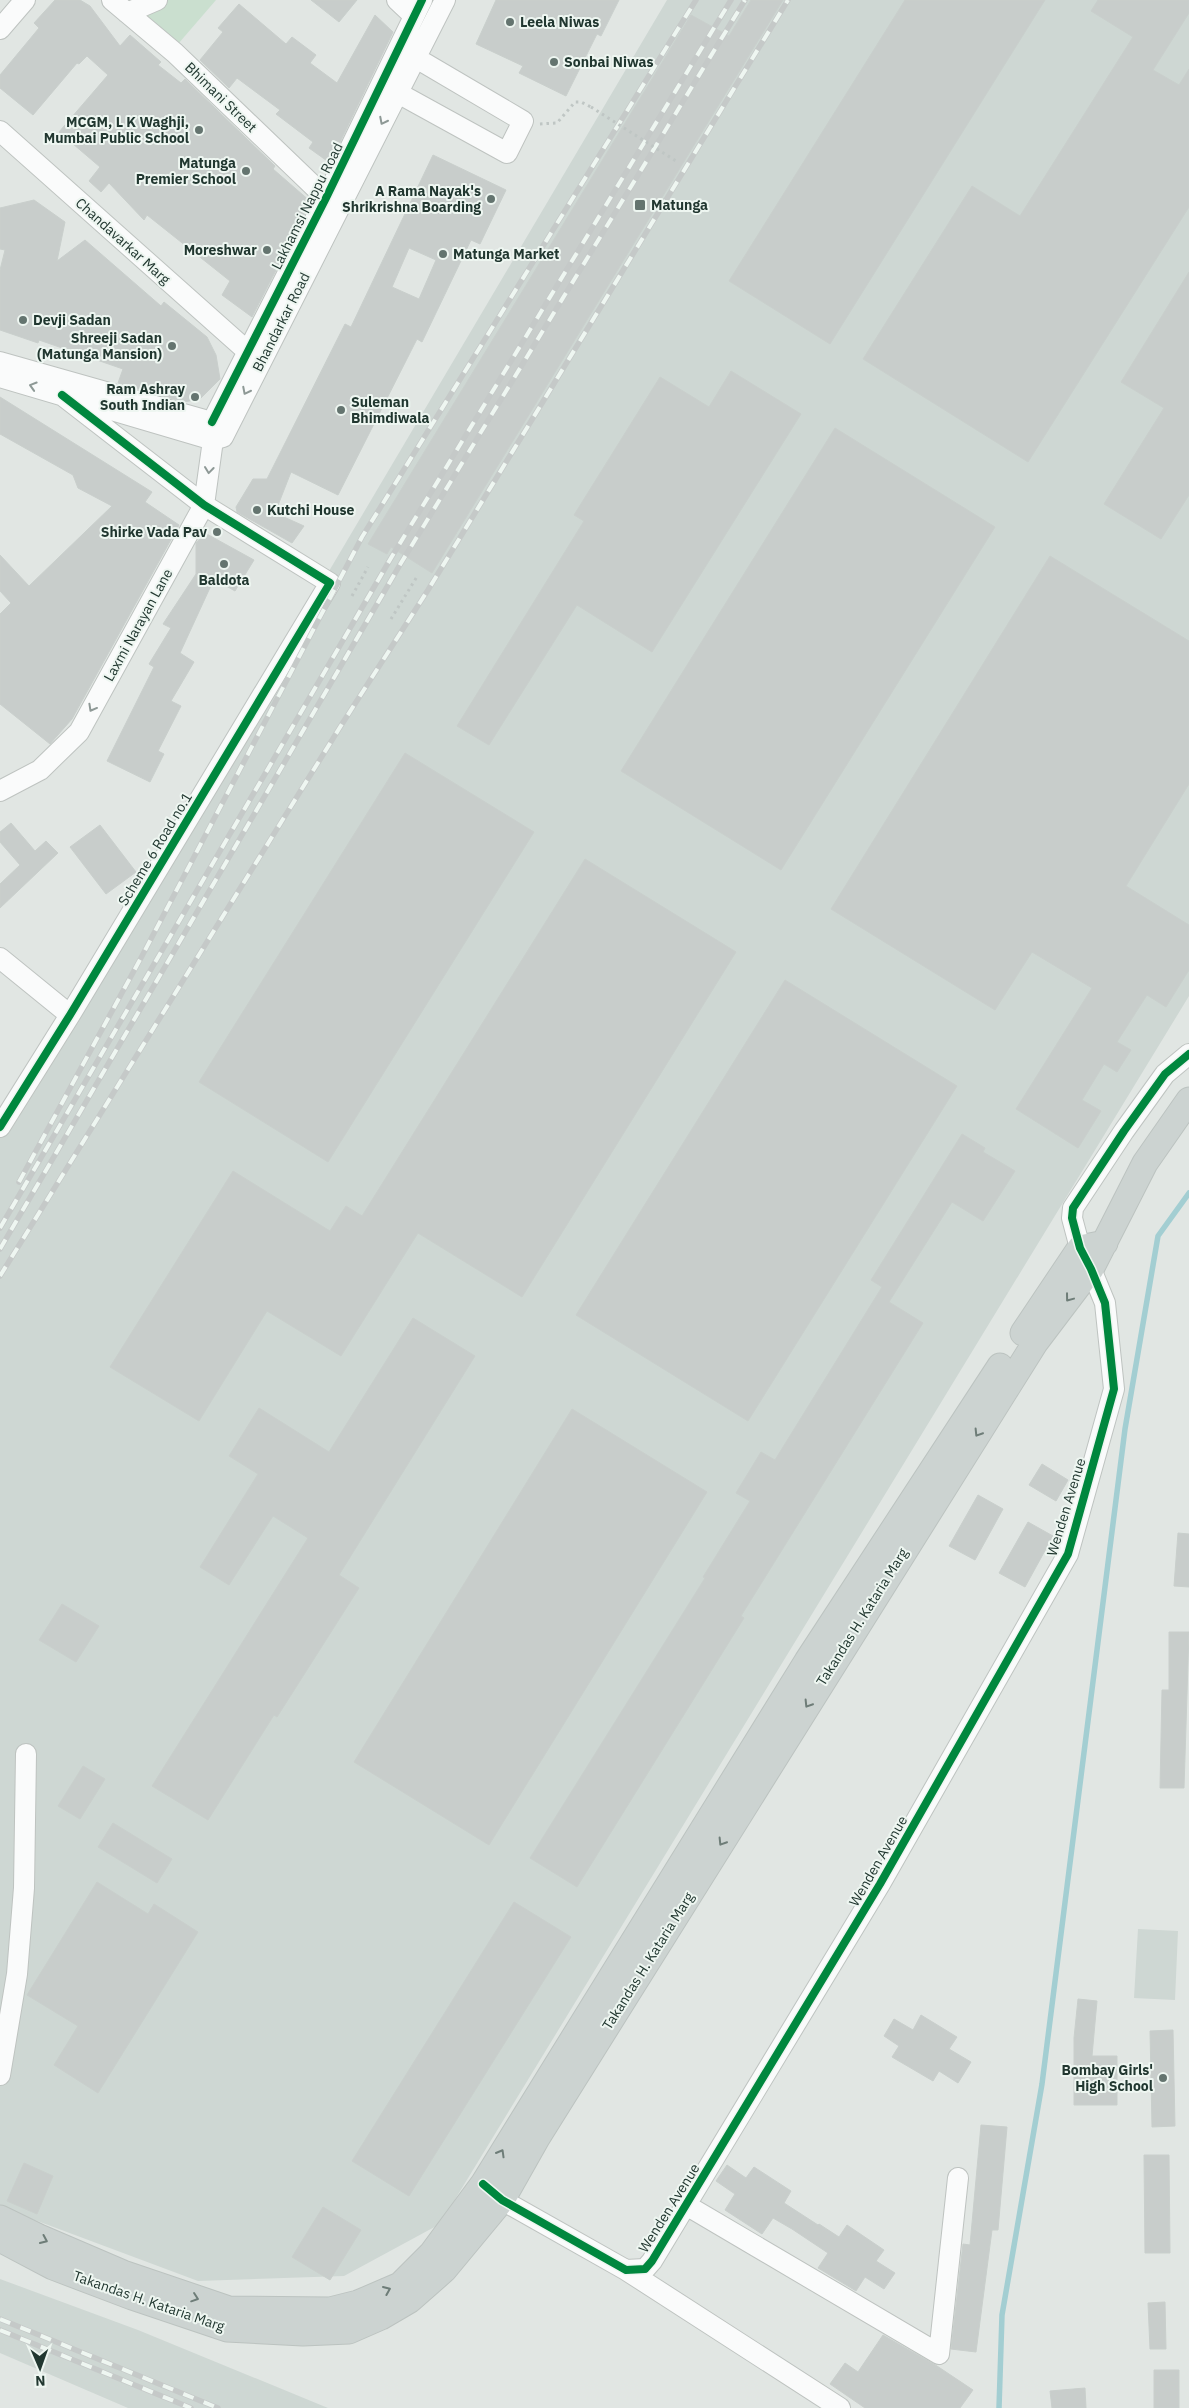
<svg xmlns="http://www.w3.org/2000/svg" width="1189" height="2408" viewBox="0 0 1189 2408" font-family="'IBM Plex Sans',sans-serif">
<rect width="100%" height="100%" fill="#e1e6e3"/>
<!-- built -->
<path fill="#ced7d3" d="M667 0H1189V996L440 2224 344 2276 198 2281 0 2207V1127Z
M1138 1929 1178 1931 1175 2000 1134 1998Z
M0 2279 138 2330 328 2408H128L0 2353Z"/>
<!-- green -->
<path fill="#cadfcf" d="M114 0H216L172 51Z"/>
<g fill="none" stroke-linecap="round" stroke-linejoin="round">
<!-- stream -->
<path stroke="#a3ced2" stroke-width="5.5" d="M999 2408 1002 2315 1042 2084 1125 1429 1158 1236 1189 1193"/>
</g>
<!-- building -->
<path fill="#c8cdcb" stroke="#c9cfcc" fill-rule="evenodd" d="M55 0H80L90 6 120 46 130 35 161 62 158 65 181 83 185 79 275 166 273 169 311 202 252 317 222 295 230 281 147 215 144 220 109 183 101 192 89 181 100 167 59 132 108 75 87 56 79 64 77 63 33 115 0 88V75L39 28 34 23Z
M311 0H357L339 22Z
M496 0H619L601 36 597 34 566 96 519 73 523 66 476 44Z
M751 0H783L432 573 391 547 387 554 368 544 691 15 729 36Z
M905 0H1045L830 344 729 281Z
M1098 0H1189V13L1153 70 1179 85 1189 69V207L1028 462 863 359 972 186 1020 216 1133 37 1091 11Z
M239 4 286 44 292 37 316 55 310 63 337 83 375 15 393 32 330 163 309 148 313 142 276 114 280 110 237 78 229 88 200 60 223 32 218 28Z
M433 155 506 190 480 244 471 240 422 342 417 339 338 495 291 472 275 513 304 526 292 543 237 512 236 507 253 479H267L345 324 351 327ZM409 248 436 260 419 299 392 287Z
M34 200 65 222 57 261 85 240 161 306 164 302 207 337 216 355 220 379 200 399 184 402 118 383 123 369 39 340 38 343 0 330V270L5 250 0 249V208Z
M1189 272V495L1161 539 1104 504 1164 408 1121 382Z
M731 371 801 414 652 652 577 605 489 745 457 726 584 521 574 515 660 377 709 407Z
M0 397 152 492 145 502 179 525 72 719 50 744 0 704V614L11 603 0 591V555L29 586 112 506 78 488 73 475 0 434Z
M835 428 995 527 781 870 621 771Z
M205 533 254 560 235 591 214 579 180 653 194 662 171 701 181 706 158 751 164 754 150 782 107 761 154 667 149 664 171 628 163 624 196 574V543Z
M1050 556 1189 641V784L1126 886 1189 925V970L1166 1007 1147 995 1117 1042 1131 1050 1117 1072 1104 1064 1082 1100 1101 1111 1078 1148 1016 1109 1092 988 1032 952 995 1010 831 909Z
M405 753 534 832 328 1162 199 1082Z
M11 823 35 851 46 841 58 853 0 908V884L20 865 0 842V832Z
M100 825 136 872 106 894 70 847Z
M585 859 736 952 522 1297 418 1233 341 1356 267 1311 199 1421 110 1367 233 1171 330 1231 346 1206 362 1216Z
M785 980 957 1086 748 1421 576 1315Z
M962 1134 985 1148 983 1152 1015 1171 983 1221 952 1202 889 1302 923 1323 741 1616 744 1618 577 1887 530 1858 705 1578 703 1577 750 1501 736 1493 761 1452 775 1460 882 1287 871 1280Z
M413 1318 475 1356 339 1575 359 1588 277 1717 274 1715 208 1820 152 1786 308 1538 273 1516 229 1585 200 1567 258 1474 229 1456 259 1408 329 1452Z
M572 1409 707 1492 489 1845 354 1762Z
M1042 1464 1068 1480 1056 1501 1029 1485Z
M978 1495 1003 1509 975 1560 949 1546Z
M1028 1522 1053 1536 1025 1587 999 1573Z
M1178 1533 1189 1534V1587L1174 1586Z
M62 1604 99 1626 76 1662 39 1640Z
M1169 1632H1189L1184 1788H1160L1162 1690H1169Z
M83 1766 105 1779 80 1819 58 1806Z
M113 1823 172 1859 157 1883 98 1847Z
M97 1882 148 1914 154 1904 198 1932 98 2093 54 2065 78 2026 27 1995Z
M514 1902 571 1937 409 2196 352 2161Z
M1078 1999 1097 2001 1092 2056H1117V2105H1074V2038Z
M921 2015 957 2037 949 2049 971 2062 958 2083 939 2071 933 2081 892 2057 899 2046 884 2036 894 2019 913 2030Z
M1173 2030 1175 2126 1152 2127 1150 2031Z
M981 2125 1007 2127 998 2230H992L976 2352 951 2349 963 2244 970 2245Z
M1144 2155H1169L1170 2253H1145Z
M24 2163 53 2176 37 2214 7 2201Z
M727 2165 746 2178 754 2167 791 2191 784 2203 818 2225 819 2224 839 2237 847 2225 884 2250 876 2261 895 2273 884 2289 865 2277 856 2291 818 2268 828 2253 792 2229 773 2218 762 2234 725 2210 735 2194 716 2181Z
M323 2207 361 2230 330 2280 292 2257Z
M1165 2302 1166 2349H1150L1148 2303Z
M883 2335 937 2366 973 2390 960 2408H865L830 2384 845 2363 858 2372Z
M1154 2370H1179V2408H1154Z
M1085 2388 1086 2408H1052L1050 2391Z"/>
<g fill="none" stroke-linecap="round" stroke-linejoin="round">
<defs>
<path id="minor" d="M112 0 175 53 326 198
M397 0 414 16
M127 13 157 0
M0 29 25 0
M398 93 507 153 523 121 416 58
M0 131 246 350
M0 362 212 422
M0 377 213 440 223 437 445 0
M212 422 326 198 422 0
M0 791 40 770 79 732 204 505 213 440 212 426
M0 958 70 1015
M0 1127 70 1015 330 583 204 505 62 395
M0 2075 17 1974 24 1888 26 1754
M490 2190 502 2200 626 2270 645 2269 652 2261 880 1884 1068 1554 1114 1389 1105 1303 1091 1269 1080 1248 1072 1218 1073 1208 1124 1131 1165 1074 1189 1054
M686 2205 939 2354 958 2178
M626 2270 840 2408"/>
<path id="major" d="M1023 1333 1080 1248 1105 1243
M0 2218 39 2237 123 2273 229 2309 330 2310 358 2303 400 2285 432 2253 483 2184 807 1661 1000 1366
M0 2239 53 2267 132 2297 227 2329 303 2333 349 2331 381 2317 410 2300 444 2270 502 2200 537 2138 1035 1343 1091 1269 1145 1163 1189 1100"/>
</defs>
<!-- minor casing -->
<use href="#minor" stroke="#bec3c0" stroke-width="22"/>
<!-- major casing -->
<use href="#major" stroke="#bcc3c0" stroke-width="27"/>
<!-- path -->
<path stroke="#bfc6c4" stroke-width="3" stroke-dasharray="2.5 4" stroke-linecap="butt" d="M540 124 557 123 575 102H581L591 107
M352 596 368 567
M391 619 418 575"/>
<!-- minor -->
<use href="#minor" stroke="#fafbfb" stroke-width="20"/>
<!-- major -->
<use href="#major" stroke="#ccd3d1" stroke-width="25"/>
<defs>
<path id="rail" d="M19 1182 142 956 362 537 696 0
M0 1228 391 558 731 0
M0 1249 401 563 745 0
M0 1276 342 724 428 590 788 0
M0 2319 218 2408
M0 2330 191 2408"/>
</defs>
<!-- rail casing -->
<use href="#rail" stroke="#c5c9c8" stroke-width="5.5"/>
<!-- rail -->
<use href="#rail" stroke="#eef6f1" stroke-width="4" stroke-dasharray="11" stroke-linecap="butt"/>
<!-- path-bridge -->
<path stroke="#bfc6c4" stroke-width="3" stroke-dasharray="2.5 4" stroke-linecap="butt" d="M591 107 676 161"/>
<defs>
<path id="cycleway" d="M212 422 326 198 422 0
M0 1127 70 1015 330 583 204 505 62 395
M483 2184 502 2200 626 2270 645 2269 652 2261 880 1884 1068 1554 1114 1389 1105 1303 1091 1269 1080 1248 1072 1218 1073 1208 1124 1131 1165 1074 1189 1054"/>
</defs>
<!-- cycleway casing -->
<use href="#cycleway" stroke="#eef6f1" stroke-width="11"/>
<!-- cycleway -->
<use href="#cycleway" stroke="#00873e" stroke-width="8"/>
</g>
<!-- one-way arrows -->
<defs><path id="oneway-chevron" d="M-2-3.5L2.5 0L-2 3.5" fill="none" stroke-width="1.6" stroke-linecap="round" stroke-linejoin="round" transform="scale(1.25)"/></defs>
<g stroke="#8e9996">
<use href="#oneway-chevron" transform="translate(383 121) rotate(117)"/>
<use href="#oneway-chevron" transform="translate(33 386) rotate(-163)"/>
<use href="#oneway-chevron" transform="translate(246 391) rotate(117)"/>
<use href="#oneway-chevron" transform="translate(209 470) rotate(97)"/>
<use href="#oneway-chevron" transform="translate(92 708) rotate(119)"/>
</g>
<g stroke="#6e7d78">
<use href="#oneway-chevron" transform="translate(1069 1298) rotate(127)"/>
<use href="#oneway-chevron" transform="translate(978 1433) rotate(122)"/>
<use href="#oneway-chevron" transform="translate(808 1704) rotate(122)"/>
<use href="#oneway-chevron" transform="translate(722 1842) rotate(122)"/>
<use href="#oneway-chevron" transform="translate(501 2153) rotate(-60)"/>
<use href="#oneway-chevron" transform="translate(44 2240) rotate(24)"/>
<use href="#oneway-chevron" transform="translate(387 2290) rotate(-23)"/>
<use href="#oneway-chevron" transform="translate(195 2298) rotate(19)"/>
</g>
<!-- markers -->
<g fill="#64746f" stroke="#eef6f1" stroke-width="2">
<circle cx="510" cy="22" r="5"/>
<circle cx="554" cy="62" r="5"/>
<circle cx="199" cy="130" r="5"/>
<circle cx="246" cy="171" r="5"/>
<circle cx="491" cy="199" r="5"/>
<rect x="634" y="199" width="12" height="12" rx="2.5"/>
<circle cx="267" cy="250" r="5"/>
<circle cx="443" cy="254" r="5"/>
<circle cx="23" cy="320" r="5"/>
<circle cx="172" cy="346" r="5"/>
<circle cx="195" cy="397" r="5"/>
<circle cx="341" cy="410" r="5"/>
<circle cx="257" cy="510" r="5"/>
<circle cx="217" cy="532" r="5"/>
<circle cx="224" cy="564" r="5"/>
<circle cx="1163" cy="2078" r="5"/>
</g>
<g text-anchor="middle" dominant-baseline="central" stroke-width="4" stroke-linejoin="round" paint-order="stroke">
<!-- poi labels -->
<g font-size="14" font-weight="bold" fill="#213730" stroke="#eef6f1" text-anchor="end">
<text x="520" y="22" text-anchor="start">Leela Niwas</text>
<text x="564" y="62" text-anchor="start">Sonbai Niwas</text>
<text x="189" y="122">MCGM, L K Waghji,<tspan x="189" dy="16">Mumbai Public School</tspan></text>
<text x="236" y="163">Matunga<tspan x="236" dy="16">Premier School</tspan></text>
<text x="481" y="191">A Rama Nayak's<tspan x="481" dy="16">Shrikrishna Boarding</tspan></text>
<text x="651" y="205" text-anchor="start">Matunga</text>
<text x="257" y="250">Moreshwar</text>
<text x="453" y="254" text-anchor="start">Matunga Market</text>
<text x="33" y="320" text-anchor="start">Devji Sadan</text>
<text x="162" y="338">Shreeji Sadan<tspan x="162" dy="16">(Matunga Mansion)</tspan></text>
<text x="185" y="389">Ram Ashray<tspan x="185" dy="16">South Indian</tspan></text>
<text x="351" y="402" text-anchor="start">Suleman<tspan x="351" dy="16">Bhimdiwala</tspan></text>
<text x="267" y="510" text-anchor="start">Kutchi House</text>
<text x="207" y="532">Shirke Vada Pav</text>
<text x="224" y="580" text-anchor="middle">Baldota</text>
<text x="1153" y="2070">Bombay Girls'<tspan x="1153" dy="16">High School</tspan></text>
</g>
<!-- street labels -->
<g font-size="14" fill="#213730" stroke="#eef6f1">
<text transform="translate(221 97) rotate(44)">Bhimani Street</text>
<text transform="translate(307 206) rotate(-63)">Lakhamsi Nappu Road</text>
<text transform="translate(123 241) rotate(42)">Chandavarkar Marg</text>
<text transform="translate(281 322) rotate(-63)">Bhandarkar Road</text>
<text transform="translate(138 625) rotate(-61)">Laxmi Narayan Lane</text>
<text transform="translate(155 849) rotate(-59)">Scheme 6 Road no.1</text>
<text transform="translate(1066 1507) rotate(-73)">Wenden Avenue</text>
<text transform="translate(862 1617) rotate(-58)">Takandas H. Kataria Marg</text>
<text transform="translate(878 1861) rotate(-60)">Wenden Avenue</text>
<text transform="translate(648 1961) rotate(-58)">Takandas H. Kataria Marg</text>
<text transform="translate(669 2208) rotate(-58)">Wenden Avenue</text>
<text transform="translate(149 2301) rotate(19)">Takandas H. Kataria Marg</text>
</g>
</g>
<!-- north arrow -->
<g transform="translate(40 2368) rotate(178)" stroke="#eef6f1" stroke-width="4" paint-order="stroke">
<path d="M0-4L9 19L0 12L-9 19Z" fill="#213730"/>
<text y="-8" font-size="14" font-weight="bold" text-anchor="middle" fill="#213730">N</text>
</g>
</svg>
